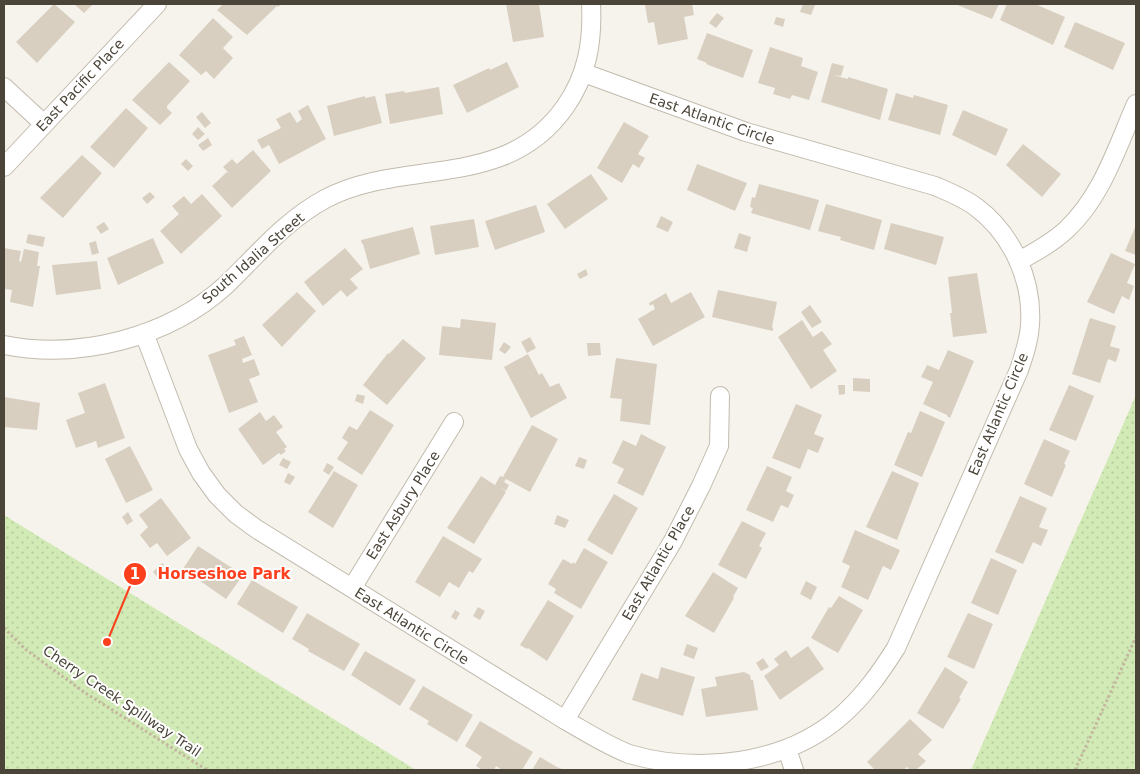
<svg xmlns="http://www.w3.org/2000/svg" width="1140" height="774" viewBox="0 0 1140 774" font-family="'DejaVu Sans',sans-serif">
<defs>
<pattern id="park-dots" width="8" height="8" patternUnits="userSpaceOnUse" patternTransform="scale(1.25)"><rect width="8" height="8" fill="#d2eab5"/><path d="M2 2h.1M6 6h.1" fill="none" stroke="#b6ca9c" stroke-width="1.8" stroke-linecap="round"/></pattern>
</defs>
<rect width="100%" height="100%" fill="#f6f3ec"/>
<!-- park -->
<path fill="url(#park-dots)" d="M1136 395V768L1135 770H971Z
M4 515 416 770H4Z"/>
<!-- building -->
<path fill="#d8cfc1" d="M54 4 75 22 37 63 16 42Z
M74 4H93L84 13Z
M223 4H282L278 7 277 6 247 35 217 10Z
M506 4H539L544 37 513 42Z
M652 4H692L694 15 684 17 688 39 658 45 654 22 648 23 645 5Z
M803 4 815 5 811 15 800 12Z
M955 4H999L992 19Z
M1007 4H1035L1065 17 1053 45 1000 20Z
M717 13 724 18 716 28 709 23Z
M776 17 785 19 783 27 774 24Z
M213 18 233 37 223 48 233 58 214 79 206 71 201 75 179 55Z
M1075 22 1125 43 1113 70 1064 47Z
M707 33 753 50 743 78 706 64 707 63 697 59Z
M770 47 803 58 801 66 818 72 809 100 792 95 790 99 773 94 775 88 758 83Z
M169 62 190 81 167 106V108L172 113 160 125 132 100Z
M507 62 519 87 467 113 453 85 489 68 490 70Z
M832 63 844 66 841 76 833 75 848 79V77L888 89 880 120 821 102Z
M439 87 443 114 390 124 385 94 404 91 405 93Z
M896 93 913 98 914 95 948 105 940 135 888 120Z
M365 96V98L375 96 382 123 334 136 327 106Z
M308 105 326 139 279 164 269 145 262 149 257 140 281 128 276 119 290 112 297 123 302 119 298 111Z
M126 108 148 128 114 168 90 147Z
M963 110 1008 129 996 156 952 135Z
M202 112 211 123 205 128 196 117Z
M624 122 649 136 638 154 645 158 639 168 633 164 622 183 597 168Z
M198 127 205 134 198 140 192 134Z
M208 138 212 145 203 151 198 145Z
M1023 144 1061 174 1042 197 1006 165Z
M253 150 271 171 232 208 212 186 227 172 229 173 223 167 232 159 237 164Z
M82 155 102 173 63 218 40 198Z
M186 159 193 166 188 171 181 164Z
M697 164 747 183 735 211 687 190Z
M591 174 608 199 565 229 547 204Z
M759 184 819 200 810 230 751 213 753 208 750 207 752 197 755 198Z
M150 192 155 197 147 204 142 198Z
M202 194 222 216 181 254 160 231 179 214 172 206 184 196 191 204Z
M826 204 882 220 874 250 840 240 841 237 818 231Z
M536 205 545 232 495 250 485 221Z
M661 216 673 222 668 232 656 227Z
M474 219 479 247 435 255 430 226Z
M104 222 109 229 101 234 96 227Z
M891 223 944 237 936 265 884 249Z
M1136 225V255L1125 251Z
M413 227 420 254 370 269 363 244H362L361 240Z
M739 233 751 237 747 252 734 248Z
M28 234 45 237 43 247 26 243Z
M153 238 164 263 118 285 107 258Z
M96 241 99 253 92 255 89 243Z
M4 248 21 251 19 261 21 262 24 249 39 252 37 266H40L33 307 10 302 12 290 4 289Z
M345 248 363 269 350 279 358 288 347 297 341 290 323 306 304 282Z
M1111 253 1135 264 1127 283 1134 286 1129 300 1122 296 1114 314 1087 302Z
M97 261 101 289 56 295 52 265Z
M586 269 588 275 580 279 577 274Z
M977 273 987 333 953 337 950 313H952L948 277Z
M718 290 777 302 772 327 773 328V331L712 317Z
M297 292 316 311 282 347 262 325Z
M691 292 705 317 653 346 638 319 655 309 653 304 650 306 649 303 666 293 671 303Z
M810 305 822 322 812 328 801 312Z
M1090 318 1116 326 1110 346 1120 349 1116 362 1108 359 1100 383 1072 374Z
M461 319 496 323 492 360 439 355 442 326 460 328Z
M802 320 813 337 822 331 832 344 823 350 837 371 811 389 778 337Z
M244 336 252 355 242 359 243 363 254 359 260 375 249 379 258 402 229 413 208 355 236 345 234 340Z
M530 337 536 348 527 353 521 342Z
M403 339 426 358 387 405 363 385 388 353 389 354Z
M504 342 511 347 505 354 499 350Z
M587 343H600L601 355 588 356Z
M948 350 974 361 950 418 947 416V415L923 404 933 382 921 377 927 365 939 370Z
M528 354 539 375 542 373 550 387 559 383 567 398 531 418 504 367Z
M616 358 657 364 650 425 620 421 622 399 610 398Z
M853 378 870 379V392L853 391Z
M105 383 125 438 98 448 96 441 76 448 66 420 85 413 78 393Z
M838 385H845V394L839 395Z
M1069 385 1094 396 1076 441 1049 430Z
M357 394 365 396 363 404 355 401Z
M4 397 40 403 37 430 4 427Z
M796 404 822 415 814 434 824 438 818 453 808 449 800 469 772 458Z
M370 410 394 425 362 475 337 459 348 442 342 438 349 426 357 430Z
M920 411 945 422 922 477 894 465 908 432 911 433Z
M260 412 266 421 274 415 283 427 276 432 287 447 284 449 286 451 281 455 279 453 263 465 238 429Z
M532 425 558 439 530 492 506 479 504 482 509 485 506 491 501 488 506 492 474 544 447 528 481 476 495 485 500 476 503 477Z
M641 434 666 447 643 496 617 483 624 469 612 463 623 440 636 446Z
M1044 439 1070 451 1064 464 1066 465 1052 497 1024 484Z
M130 446 153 490 126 503 105 459Z
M579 457 587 460 584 469 575 466Z
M283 458 291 462 287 469 279 465Z
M327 463 334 467 329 475 323 471Z
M767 466 792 477 786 491 794 495 788 508 781 505 773 522 746 510Z
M334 471 358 485 333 528 308 512Z
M892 471 919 483 897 540 866 527Z
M288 473 295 477 290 485 284 482Z
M614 494 638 508 612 555 587 540Z
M1020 496 1047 508 1039 527 1048 530 1041 546 1033 542 1023 564 995 552Z
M161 498 191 538 167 556 157 543 150 548 140 535 148 527 139 515Z
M128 512 133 521 127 525 122 517Z
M557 515 569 520 565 528 554 524Z
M742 521 766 533 759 546 762 548 746 579 718 565Z
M855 530 900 550 891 570 883 566 868 600 841 587 850 566 842 562Z
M443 536 482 559 473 573 469 571 459 588 449 582 440 597 415 582Z
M198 546 243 575 226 599 183 569Z
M584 548 608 562 581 609 554 593 556 589 548 584 563 559 572 564 573 562 575 564Z
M991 558 1017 570 998 615 971 603Z
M162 563 169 570 158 578 153 572Z
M713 572 738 588 733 597 734 598 714 633 685 616Z
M252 580 298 607 283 633 237 604Z
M806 581 817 587 811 600 800 594Z
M839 596 863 610 838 653 811 638 829 607 831 608Z
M548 600 574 616 547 661 528 648 527 649 520 645Z
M478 607 485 611 480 620 473 616Z
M455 610 460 613 456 620 451 617Z
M307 613 360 644 344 671 308 651 309 649 292 639Z
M968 613 993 624 974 669 947 657Z
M687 644 698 648 694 659 683 655Z
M808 646 824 669 780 700 764 676 779 665 774 659 786 650 791 658Z
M365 651 416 680 400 706 351 675Z
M763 658 769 667 761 671 756 663Z
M661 667 695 677 683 716 632 700 641 673 658 679Z
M945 667 968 682 959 698 961 699 943 729 917 713Z
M744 672 750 675 751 680H753L758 710 706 717 701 689 717 686 715 677Z
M423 686 473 715 457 742 427 724 429 721 409 709Z
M910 719 932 740 918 754 926 761 916 770H910L907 767 903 770H875L867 762Z
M480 721 533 752 522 770H502L496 766 494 770H482L476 766 482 757 465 746Z
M540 757 557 767 564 770H532Z"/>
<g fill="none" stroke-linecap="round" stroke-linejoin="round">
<defs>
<path id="minor" d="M4 87 44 124
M4 167 157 4
M1019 261C1035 252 1052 243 1066 230 1102 197 1117 147 1136 104
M144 333 188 449 201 473 217 495 236 514 258 530 565 720C586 732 606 745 629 754 698 774 785 765 841 716 864 696 880 673 896 648L1019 370C1024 355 1029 341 1030 325 1033 280 1012 234 976 207 964 198 949 192 935 186L746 132 584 73
M4 345C79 360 168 338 226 285 257 255 286 220 325 199 405 157 505 192 565 107 587 76 593 42 591 4
M352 588 454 422
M565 720 673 541 701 486 719 446 720 396
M787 749 794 770"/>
</defs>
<!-- minor casing -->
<use href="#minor" stroke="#c2bbae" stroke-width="20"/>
<!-- path -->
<path stroke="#c4b79f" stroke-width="3" stroke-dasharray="2.5 2.5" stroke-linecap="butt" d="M4 628 25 649 84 692 207 770
M1075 770 1136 637"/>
<!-- minor -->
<use href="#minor" stroke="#fff" stroke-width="18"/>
</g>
<g text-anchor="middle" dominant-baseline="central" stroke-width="4" stroke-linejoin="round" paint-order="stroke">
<!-- street labels -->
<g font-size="14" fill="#4b4439" stroke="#fff">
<text transform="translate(80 85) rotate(-47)">East Pacific Place</text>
<text transform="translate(712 119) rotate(19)">East Atlantic Circle</text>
<text transform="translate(253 258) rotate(-41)">South Idalia Street</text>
<text transform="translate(998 414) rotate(-67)">East Atlantic Circle</text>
<text transform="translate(403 505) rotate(-58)">East Asbury Place</text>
<text transform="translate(658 563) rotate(-60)">East Atlantic Place</text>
<text transform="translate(412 626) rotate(32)">East Atlantic Circle</text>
<text transform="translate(122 701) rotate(34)">Cherry Creek Spillway Trail</text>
</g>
</g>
<!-- callouts -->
<path fill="none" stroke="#fc3f1d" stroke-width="2" d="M107 642L135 574"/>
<g fill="#fc3f1d" stroke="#fff" stroke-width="2">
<circle cx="107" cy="642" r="5"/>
<circle cx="135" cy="574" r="12"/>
</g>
<g font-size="15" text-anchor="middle" font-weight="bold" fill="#fff">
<text x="135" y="579">1</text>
</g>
<g font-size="15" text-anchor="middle" font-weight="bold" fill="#fc3f1d" stroke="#fff" stroke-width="4" stroke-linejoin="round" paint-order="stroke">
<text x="224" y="579">Horseshoe Park</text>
</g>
<!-- border -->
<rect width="1140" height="774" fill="none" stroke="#4b4439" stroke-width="10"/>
</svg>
